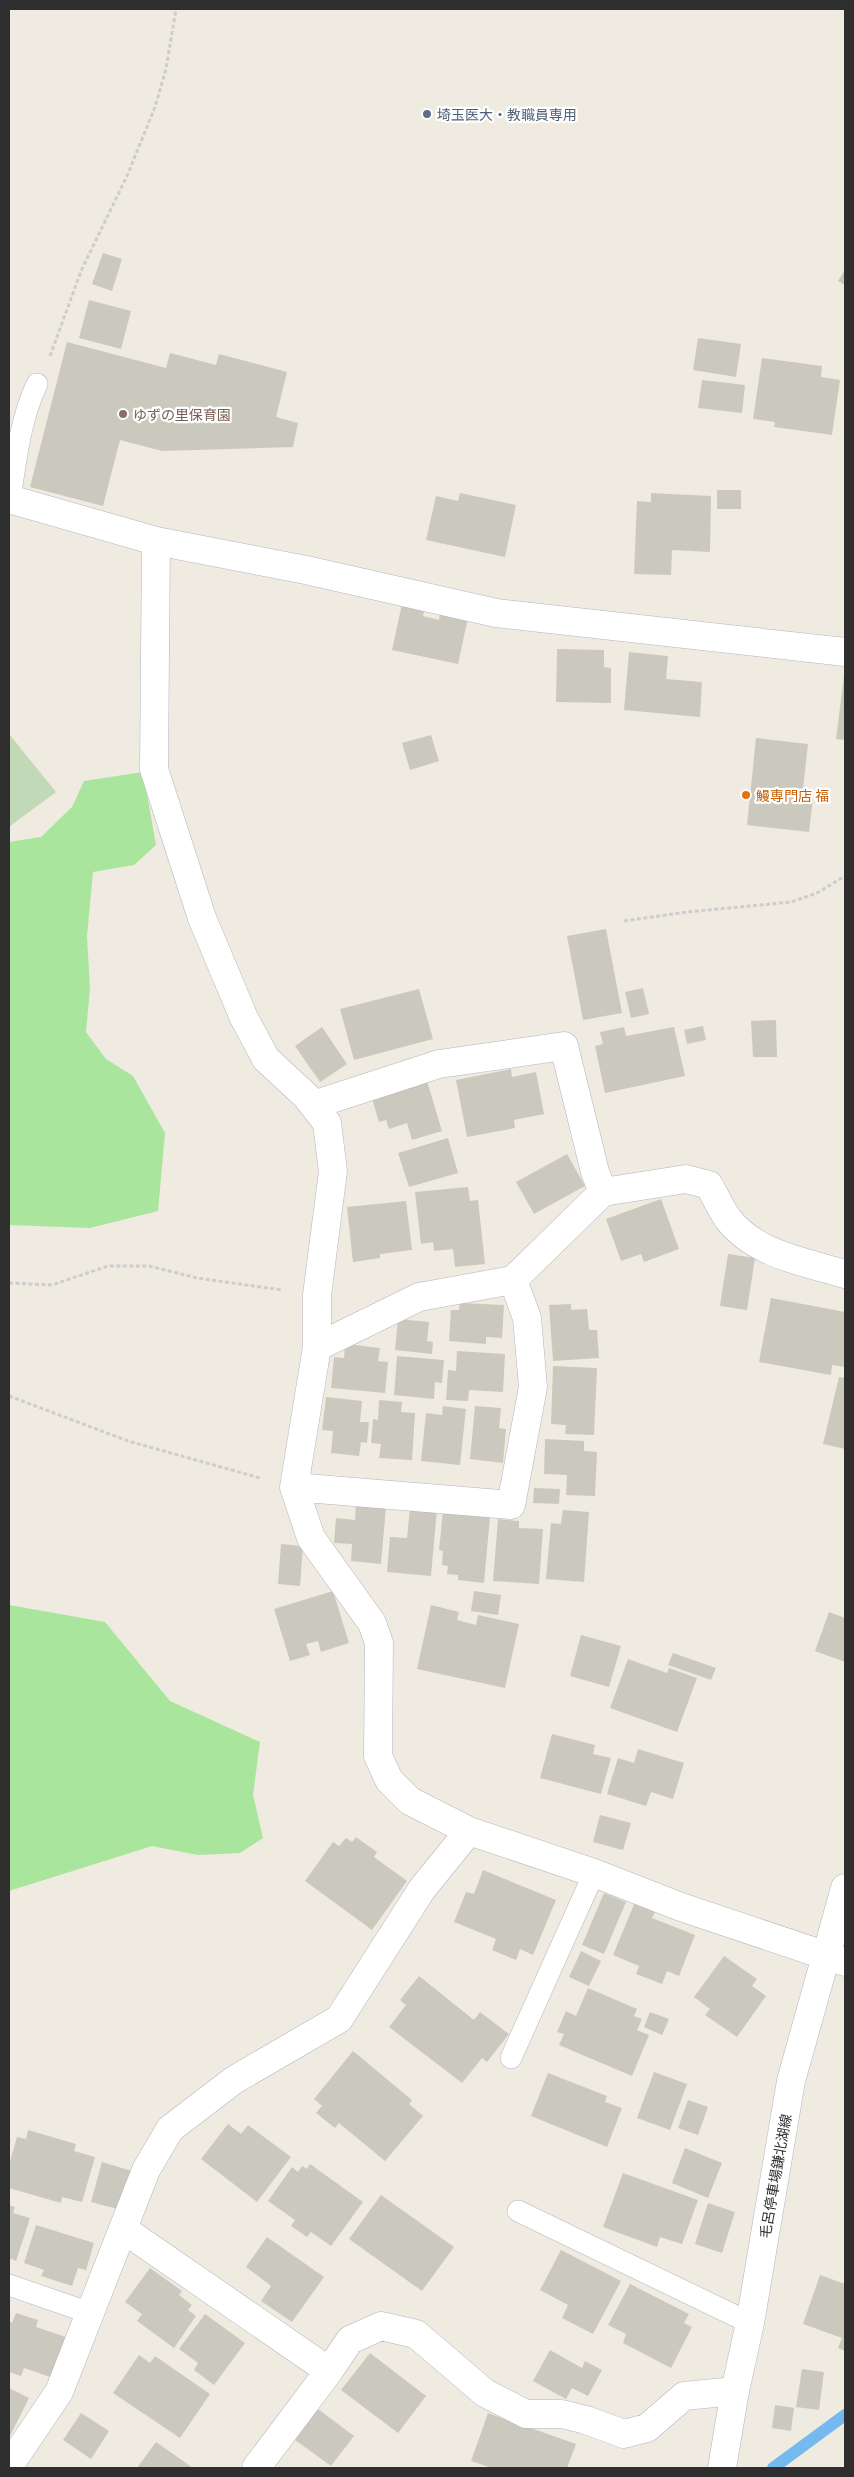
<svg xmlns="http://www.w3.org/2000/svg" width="854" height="2477" viewBox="0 0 854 2477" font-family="'Exo 2','Noto Sans JP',sans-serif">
<rect width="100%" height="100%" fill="#efebe0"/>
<!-- green -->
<path fill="#a9e59d" d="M143 772 156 845 134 865 93 872 87 936 90 988 86 1032 106 1059 133 1076 165 1133 158 1211 90 1228 9 1225V842L41 837 72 807 84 781Z
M9 1605 105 1622 170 1701 260 1742 253 1795 263 1838 240 1853 198 1855 152 1846 9 1891Z"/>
<!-- cemetery -->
<path fill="#c2d9b7" d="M9 734 56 792 9 827Z"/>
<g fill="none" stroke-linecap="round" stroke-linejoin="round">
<!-- stream -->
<path stroke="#74baf0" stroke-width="12" d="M773 2468 845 2415"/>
</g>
<!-- building -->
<path fill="#cbc9be" d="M103 253 122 259 112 291 92 284Z
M845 270V285L838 281Z
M89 300 131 311 121 349 79 338Z
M698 338 741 344 736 377 693 370Z
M67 342 166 368 170 353 216 365 219 354 287 372 276 417 298 423 293 447 162 451 120 440 103 506 30 487Z
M762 358 822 366 821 377 840 380 832 435 774 427 775 422 753 419Z
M702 380 745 385 742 413 698 408Z
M717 490H741V509H717Z
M460 493 516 505 505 557 426 540 436 496 458 501Z
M651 493 711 496 710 552 672 550 671 575 634 574 637 501 651 502Z
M402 604 425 608 423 616 439 620 440 613 468 618 458 664 392 650Z
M557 649 604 650V667L611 668V703L556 702Z
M629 652 668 656 666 679 702 682 700 717 624 710Z
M844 676H845V740L836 739Z
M431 735 439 761 410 770 402 743Z
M756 738 808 744 802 798 813 799 809 832 747 825Z
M606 929 622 1013 583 1020 567 936Z
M643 988 649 1014 631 1018 625 992Z
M419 989 433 1039 354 1060 340 1009Z
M776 1020 777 1057H753L751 1021Z
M703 1026 706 1040 687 1044 684 1030Z
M322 1027 347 1064 320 1082 295 1046Z
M624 1027 626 1036 674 1027 685 1076 605 1093 595 1046 603 1044 600 1032Z
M511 1069 512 1077 536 1072 544 1114 514 1120 515 1128 467 1137 456 1080Z
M427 1081 442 1131 412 1140 407 1123 389 1129 386 1120 379 1122 372 1099Z
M448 1138 458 1173 409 1187 398 1153Z
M567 1154 585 1186 534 1214 516 1182Z
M468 1187 470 1201 478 1200 485 1264 455 1267 453 1249 434 1251 433 1242 421 1244 415 1192Z
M661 1199 679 1249 644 1262 641 1254 621 1261 606 1219Z
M406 1201 412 1250 380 1254V1258L353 1262 347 1207Z
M728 1254 755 1258 747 1310 720 1306Z
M771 1298 845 1312V1367L832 1365 831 1375 759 1362Z
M460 1303 504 1305 502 1338 486 1337V1344L449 1341 451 1310H459Z
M571 1304V1310L587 1309 589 1330H597L599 1358 553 1361 549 1305Z
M398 1319 429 1322 427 1341 433 1342 432 1354 395 1350Z
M345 1344 380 1348 378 1361 388 1362 385 1393 331 1388 334 1357 344 1358Z
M457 1351 505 1354 503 1392 469 1390 468 1401 446 1400 448 1370 456 1371Z
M397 1356 444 1360 442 1383 435 1382 434 1399 394 1395Z
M553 1366 597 1368 594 1435 565 1434 566 1425 551 1424Z
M839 1377 845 1378V1449L823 1444Z
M326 1397 362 1401 360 1422H369L367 1443 361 1442 359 1456 331 1453 333 1431 322 1430Z
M379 1400 402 1402 401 1412 415 1413 412 1460 379 1458 381 1444 371 1443 373 1419 378 1420Z
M443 1406 466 1409 460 1465 421 1461 426 1413 442 1415Z
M475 1406 501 1408 499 1428 506 1429 503 1463 470 1459Z
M545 1439 584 1441V1451L597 1452 595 1496 566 1495 567 1475 544 1474Z
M534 1488 560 1489 559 1504 533 1503Z
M356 1504 386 1507 381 1564 351 1561 352 1544 334 1543 336 1518 355 1520Z
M410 1508 437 1509 431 1576 387 1572 390 1537 407 1538Z
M563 1510 589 1512 584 1582 546 1579 551 1523 561 1524Z
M443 1511 490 1517 484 1583 458 1580V1575L447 1574 448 1566 442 1565 443 1551 439 1550Z
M498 1519 519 1521V1528L543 1529 539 1584 493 1581Z
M281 1544 303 1546 300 1586 278 1584Z
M333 1591 349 1643 321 1652 318 1641 306 1644 310 1655 290 1661 274 1609Z
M474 1591 501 1595 498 1615 471 1611Z
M431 1605 459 1612 457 1620 476 1625 478 1615 519 1624 505 1688 417 1669Z
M829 1612 845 1618V1662L815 1651Z
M581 1635 621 1646 609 1687 570 1676Z
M673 1653 716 1668 711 1680 668 1665Z
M628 1659 667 1673 669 1668 697 1678 677 1732 610 1708Z
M552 1734 595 1745 593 1754 611 1758 601 1794 540 1778Z
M638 1749 684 1763 673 1799 651 1792 646 1806 607 1794 618 1758 634 1763Z
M600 1815 631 1823 623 1850 593 1842Z
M356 1837 377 1852 374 1857 407 1881 372 1930 305 1881 333 1842 339 1846 346 1838 352 1842Z
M483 1870 556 1900 533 1955 520 1949 516 1960 492 1950 496 1939 454 1922 466 1892 474 1894Z
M604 1893 626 1902 604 1954 582 1945Z
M635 1902 656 1910 652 1918 695 1935 679 1976 667 1971 662 1984 636 1974 639 1966 613 1955Z
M581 1951 601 1961 589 1986 569 1977Z
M724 1956 757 1979 752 1986 766 1996 737 2037 705 2015 710 2009 694 1997Z
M419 1976 474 2020 480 2012 509 2034 487 2062 482 2058 462 2083 389 2027 406 2005 400 2000Z
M588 1988 637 2009 634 2016 642 2019 637 2030 649 2035 632 2076 559 2045 564 2034 557 2032 566 2011 576 2016Z
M650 2012 669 2019 662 2035 644 2027Z
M353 2051 412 2100 409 2104 423 2116 385 2161 339 2123 335 2128 316 2113 322 2106 314 2099Z
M654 2072 687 2084 670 2130 637 2118Z
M548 2073 607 2096 605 2102 622 2108 607 2147 531 2116Z
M688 2100 708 2107 698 2135 678 2128Z
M228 2124 241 2134 248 2125 291 2157 257 2202 201 2159Z
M28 2130 76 2144 74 2151 95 2157 82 2202 62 2197 61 2203 9 2188V2165L17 2137 26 2139Z
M685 2148 722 2163 708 2198 672 2183Z
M102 2162 132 2171 121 2210 91 2202Z
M310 2164 363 2202 331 2246 311 2232 307 2237 291 2226 295 2220 268 2201 292 2167 298 2172 302 2166 307 2169Z
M623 2173 698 2200 682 2244 660 2237 657 2247 603 2227Z
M381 2195 454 2247 422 2291 349 2239Z
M708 2203 735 2212 722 2253 695 2244Z
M9 2205 15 2207 13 2213 30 2218 16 2261 9 2258Z
M36 2225 94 2243 86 2270 78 2268 72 2286 41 2276 44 2270 24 2263Z
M267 2237 324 2277 292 2322 261 2301 271 2286 246 2267Z
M561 2250 621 2281 593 2334 562 2318 568 2305 540 2290Z
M150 2268 182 2291 179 2295 192 2305 188 2310 196 2316 174 2348 137 2321 142 2314 125 2302Z
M820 2275 845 2284V2351L838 2348 842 2338 803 2324Z
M630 2284 689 2314 684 2323 692 2327 671 2368 623 2343 626 2334 608 2325Z
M16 2313 38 2320 36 2327 66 2337 53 2378 24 2368 21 2376 9 2372V2321L12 2323Z
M205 2314 245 2343 214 2385 194 2370 198 2363 179 2349Z
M550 2350 582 2368 585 2361 602 2370 588 2396 572 2388 566 2399 533 2381Z
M370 2353 426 2396 398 2433 341 2390Z
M139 2355 150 2363 155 2356 210 2394 180 2438 113 2393Z
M802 2369 824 2372 819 2410 796 2407Z
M9 2388 29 2398 9 2438Z
M775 2405 794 2408 791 2431 772 2428Z
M318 2409 354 2436 331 2466 295 2440Z
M81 2413 109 2431 91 2459 63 2440Z
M488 2413 576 2444 567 2468H492L471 2461Z
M156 2442 193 2468H137Z"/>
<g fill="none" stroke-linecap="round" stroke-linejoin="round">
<defs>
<path id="lane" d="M10 499C16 460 20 420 37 384
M511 2058 594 1873
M518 2211 750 2323
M9 2285 90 2313"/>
<path id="street" d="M9 499 156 541 306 570 496 613 845 652
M156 541 154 769 202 918 244 1018 266 1059 306 1096 327 1123 333 1171 317 1295V1347L294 1487 311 1538 372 1623 379 1643 378 1756 389 1780 410 1801 469 1831
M313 1105 439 1064 564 1046 595 1172 603 1192
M317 1347 419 1297 513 1280 603 1192 686 1179 709 1185C715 1196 721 1209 728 1219 756 1255 805 1262 845 1274
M294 1487 511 1505 533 1387 527 1318 513 1280
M123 2229 329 2371 256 2468
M329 2371 350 2340 381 2326 416 2334 485 2393 526 2414H562L586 2420 624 2434 647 2428 684 2396 735 2391
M9 2466 59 2392 146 2170 170 2129 234 2080 339 2019 422 1889 469 1831 594 1873 681 1907 845 1962"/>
<path id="secondary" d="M722 2468 735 2391 750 2323 791 2081 845 1888"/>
</defs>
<!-- lane casing -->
<use href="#lane" stroke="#b4b4c1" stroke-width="22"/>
<!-- street casing -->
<use href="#street" stroke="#b4b4c1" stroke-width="29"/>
<!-- secondary casing -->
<use href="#secondary" stroke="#b4b4c1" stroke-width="29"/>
<!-- path -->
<path stroke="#cdcdcd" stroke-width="3" stroke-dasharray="4 2.5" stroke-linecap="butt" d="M50 356 81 271 127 176 155 107 166 69 176 9
M624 921 687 912 791 902 817 893 845 876
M9 1283 52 1285 108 1266H149L197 1278 282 1290
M9 1396 128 1441 260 1478"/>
<!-- lane -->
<use href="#lane" stroke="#fff" stroke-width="21"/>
<!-- street -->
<use href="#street" stroke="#fff" stroke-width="28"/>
<!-- secondary -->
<use href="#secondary" stroke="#fff" stroke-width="28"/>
</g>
<!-- markers -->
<circle fill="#5c6f8a" stroke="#fff" stroke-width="2" cx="427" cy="114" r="5"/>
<circle fill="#8d6e63" stroke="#fff" stroke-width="2" cx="123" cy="414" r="5"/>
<circle fill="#e8710a" stroke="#fff" stroke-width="2" cx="746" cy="795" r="5"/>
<g text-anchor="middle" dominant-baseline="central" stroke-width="4.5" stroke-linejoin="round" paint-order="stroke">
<!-- service labels -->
<g font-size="14" fill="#4e5e75" stroke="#fff" text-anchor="start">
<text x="437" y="114">埼玉医大・教職員専用</text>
</g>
<!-- education labels -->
<g font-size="14" fill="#785e54" stroke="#fff" text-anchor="start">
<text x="133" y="414">ゆずの里保育園</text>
</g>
<!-- food labels -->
<g font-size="14" fill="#c56008" stroke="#fff" text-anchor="start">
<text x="756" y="795">鰻専門店 福</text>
</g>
<!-- street labels -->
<g font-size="14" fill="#2e2e2e" stroke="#fff">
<text transform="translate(775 2176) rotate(-80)">毛呂停車場鎌北湖線</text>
</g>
</g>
<!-- border -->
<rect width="854" height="2477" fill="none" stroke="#2e2e2e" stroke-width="20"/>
</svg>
